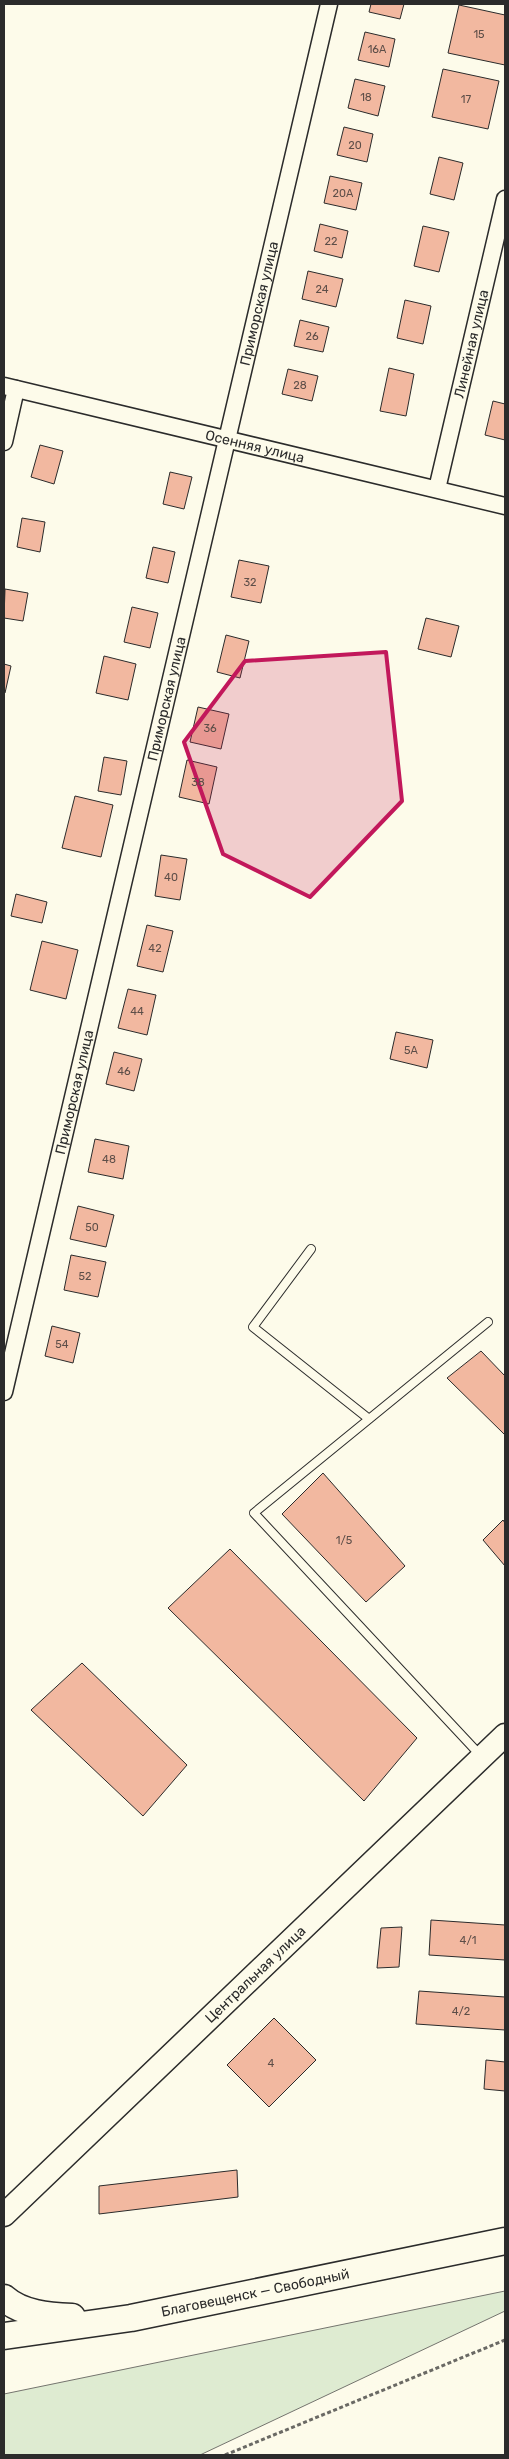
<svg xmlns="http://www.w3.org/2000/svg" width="509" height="2459" viewBox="0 0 509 2459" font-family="Rubik,sans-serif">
<rect width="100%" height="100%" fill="#fdfbea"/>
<!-- green -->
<path fill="#deebd1" stroke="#74746e" d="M505 2291V2311L200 2455H4V2394Z"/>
<!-- building -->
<path fill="#f2b8a0" stroke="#2b2b2b" d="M371 4H404L400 19 369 12Z
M459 5 505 15V65L448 53Z
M365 32 395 39 389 67 358 60Z
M443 69 499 81 488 129 432 117Z
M355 79 385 86 378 116 348 108Z
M344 127 373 134 367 162 337 155Z
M439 157 463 163 454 200 430 194Z
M330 176 362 183 356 210 324 203Z
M320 224 348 231 342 258 314 251Z
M423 226 449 232 439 272 414 266Z
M308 271 343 279 336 307 302 299Z
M405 300 431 306 423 344 397 338Z
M300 320 329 327 323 352 294 346Z
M389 368 414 374 406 416 380 411Z
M288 369 318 376 312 401 282 394Z
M493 401 505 404V440L485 435Z
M40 445 63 451 54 484 31 477Z
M170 472 192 477 184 509 163 504Z
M22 518 45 522 40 552 17 547Z
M153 547 175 552 168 583 146 578Z
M239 560 269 566 261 603 231 597Z
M5 589 28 593 23 621 4 618Z
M132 607 158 613 150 648 124 642Z
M426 618 459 626 451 657 418 649Z
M226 635 249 641 240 678 217 672Z
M104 656 136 664 128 700 96 693Z
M4 664 11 666 5 693 4 692Z
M198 707 229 714 221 749 190 742Z
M104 757 127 761 121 795 98 791Z
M187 760 217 767 209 804 179 797Z
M75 796 113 805 101 857 62 848Z
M161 855 187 859 180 900 155 896Z
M16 894 47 902 42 923 11 916Z
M147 925 173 931 163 972 137 966Z
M42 941 78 950 66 999 30 990Z
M128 989 156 995 147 1035 118 1028Z
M396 1032 433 1040 427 1068 390 1059Z
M114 1052 142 1059 134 1091 106 1084Z
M95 1139 129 1146 123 1179 88 1172Z
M78 1206 114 1215 106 1247 70 1239Z
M71 1255 106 1262 98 1297 64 1290Z
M52 1326 80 1333 73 1363 45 1356Z
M481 1351 505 1376V1435L447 1378Z
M323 1473 405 1566 366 1602 282 1514Z
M503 1520 505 1523V1566L483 1540Z
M230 1549 417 1738 364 1801 168 1608Z
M82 1663 187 1765 143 1816 31 1710Z
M431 1920 505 1925V1960L429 1955Z
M402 1927 399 1967 377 1968 381 1928Z
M419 1991 505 1997V2030L416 2024Z
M274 2018 316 2060 269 2107 227 2065Z
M486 2060 505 2062V2091L484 2089Z
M237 2170 238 2197 99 2214V2186Z"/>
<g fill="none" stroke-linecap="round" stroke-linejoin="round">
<defs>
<path id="lane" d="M311 1249 253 1327 369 1419
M481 1756 254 1513 488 1322"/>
<g id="street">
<path id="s1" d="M4 386 505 506"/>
<path d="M4 442 16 389"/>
<path id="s2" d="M437 489 505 199"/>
<path id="s3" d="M4 1392 329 4"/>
</g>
<g id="secondary">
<path id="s4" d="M4 2215 505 1735"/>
</g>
<g id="primary">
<path d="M4 2298C22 2314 49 2316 72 2317"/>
<path id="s5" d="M4 2336 131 2318 505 2241"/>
</g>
</defs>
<!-- lane casing -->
<use href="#lane" stroke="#2b2b2b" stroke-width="10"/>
<!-- street casing -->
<use href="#street" stroke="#2b2b2b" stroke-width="19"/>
<!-- secondary casing -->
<use href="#secondary" stroke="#2b2b2b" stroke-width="25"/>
<!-- primary casing -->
<use href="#primary" stroke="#2b2b2b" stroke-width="29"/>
<!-- path -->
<path stroke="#6a6964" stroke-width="3" stroke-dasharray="4 2.5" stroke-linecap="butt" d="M225 2455 505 2340"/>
<!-- lane -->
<use href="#lane" stroke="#fdfbea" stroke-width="8"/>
<!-- street -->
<use href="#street" stroke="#fdfbea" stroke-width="16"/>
<!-- secondary -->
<use href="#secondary" stroke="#fdfbea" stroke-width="22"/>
<!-- primary -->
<use href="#primary" stroke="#fdfbea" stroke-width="26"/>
</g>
<!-- marked area -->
<path fill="#c2185b" fill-opacity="0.2" stroke="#c2185b" stroke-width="4" stroke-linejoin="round" d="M386 652 402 801 310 897 223 854 184 742 245 661Z"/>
<g text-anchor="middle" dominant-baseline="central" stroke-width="4" stroke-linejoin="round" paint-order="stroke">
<!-- number labels -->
<g font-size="11" fill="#5d4e48">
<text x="479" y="34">15</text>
<text x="377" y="49">16А</text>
<text x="366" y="97">18</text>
<text x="466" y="99">17</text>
<text x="355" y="145">20</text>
<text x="343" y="193">20А</text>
<text x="331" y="241">22</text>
<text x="322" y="289">24</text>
<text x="312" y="336">26</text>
<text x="300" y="385">28</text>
<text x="250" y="582">32</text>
<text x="210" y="728">36</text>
<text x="198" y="782">38</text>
<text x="171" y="877">40</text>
<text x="155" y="948">42</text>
<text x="137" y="1011">44</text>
<text x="411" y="1050">5А</text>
<text x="124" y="1071">46</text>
<text x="109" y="1159">48</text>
<text x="92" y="1227">50</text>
<text x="85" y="1276">52</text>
<text x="62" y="1344">54</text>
<text x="344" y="1540">1/5</text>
<text x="468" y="1940">4/1</text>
<text x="461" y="2011">4/2</text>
<text x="271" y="2063">4</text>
</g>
<!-- street labels -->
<g font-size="14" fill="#2b2b2b" stroke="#fdfbea">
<text stroke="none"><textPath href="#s3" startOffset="1118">Приморская улица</textPath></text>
<text stroke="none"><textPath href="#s2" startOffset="149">Линейная улица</textPath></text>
<text stroke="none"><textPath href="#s1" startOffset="258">Осенняя улица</textPath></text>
<text stroke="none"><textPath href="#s3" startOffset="712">Приморская улица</textPath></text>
<text stroke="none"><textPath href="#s3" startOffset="308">Приморская улица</textPath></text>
<text stroke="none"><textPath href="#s4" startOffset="348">Центральная улица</textPath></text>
<text stroke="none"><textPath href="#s5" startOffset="255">Благовещенск — Свободный</textPath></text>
</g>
</g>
<!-- border -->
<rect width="509" height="2459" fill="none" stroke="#2b2b2b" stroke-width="10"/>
</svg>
